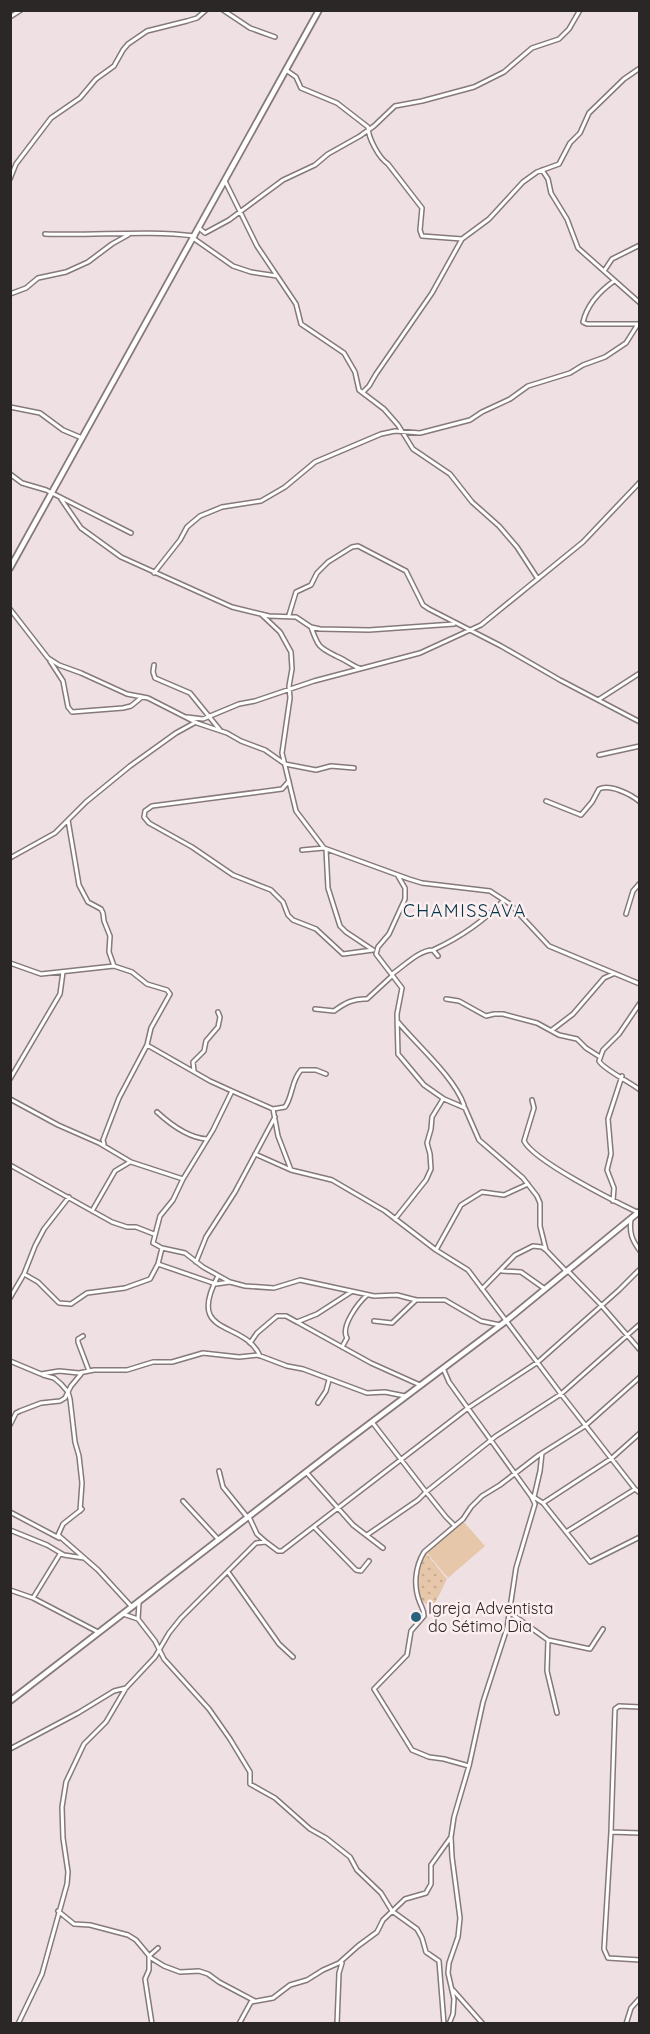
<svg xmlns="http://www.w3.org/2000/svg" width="650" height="2034" viewBox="0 0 650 2034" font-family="Quicksand,sans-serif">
<defs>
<pattern id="park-dots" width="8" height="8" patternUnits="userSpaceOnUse" patternTransform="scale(1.5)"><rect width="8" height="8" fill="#e7c7aa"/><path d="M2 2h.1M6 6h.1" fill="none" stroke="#c6ab92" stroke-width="1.8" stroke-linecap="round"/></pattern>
</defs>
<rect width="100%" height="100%" fill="#efe1e3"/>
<!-- park -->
<path fill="url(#park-dots)" d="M426 1553 447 1579 433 1607 420 1601C416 1581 417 1571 426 1553Z"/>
<!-- pitch -->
<path fill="#e7c7aa" d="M463 1521 485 1546 448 1578 427 1553Z"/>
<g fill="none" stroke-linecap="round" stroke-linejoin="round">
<defs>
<path id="street" d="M223 10 250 28 275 37
M10 17 21 10
M286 70 296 77 301 88 337 103 368 127C368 138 379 158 388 164L422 208 420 230 422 236 462 239
M542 170 548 179 551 193 567 219 578 248 640 303
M10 179 16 164 51 118 80 98 96 79 114 66 123 50 128 44 147 31 187 21 197 18 206 10
M225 181 257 246 296 304 301 324 344 353 355 372 359 390 384 409 398 425 413 449 450 474 472 502 499 526 517 547 538 579
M199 228 205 233 229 220 283 180 315 165 328 154 360 136 374 126 395 106 422 101 474 87 504 72 532 48 559 39 569 29 580 10
M45 234C95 236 145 230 195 236
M193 238 233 266 251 272 277 276
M604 271 612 259 640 245
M614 281C600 291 587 305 583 322L587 324H638
M10 294 26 288 38 278 66 272 88 262 112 244 128 235
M363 392 369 386 376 374 432 293 462 239 489 219 523 182 537 172 559 164 570 143 580 133 589 113 624 79 640 68
M10 407 40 413 63 430 82 438
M10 474 22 483 46 490 131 533
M61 499 81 528 121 557 232 607 269 616 296 617 311 627 320 629 369 630 454 624
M154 573 180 540 187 527 200 516 222 507 261 501 285 487 315 462 381 434 395 431 420 433 470 420 482 412 510 399 528 386 570 373 583 365 605 357 626 343 638 324
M10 609 48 658 59 665 81 673 127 694 148 698 197 723 227 733 241 741 265 750 285 764 316 770 331 766 354 768
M262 615 280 632 291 652 292 669 289 686 290 698 282 753 296 811 324 848 409 879 422 883 490 891 510 904 549 946 640 984
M289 615 296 592 311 585 317 573 328 562 352 547 358 546 406 571 423 605 429 609 501 646 560 680 640 722
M311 627C318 646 318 647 336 656 344 659 351 665 359 668
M50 661 63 681 68 707 72 712 123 708 131 706 142 697
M154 665 153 672 155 678 190 693 220 730
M598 700 640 673
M187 717 203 719 239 704 255 701 314 681 420 653 481 625 583 542 640 482
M599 755 640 746
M289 781 282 789 152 806 145 811 144 817 149 823 192 847 233 875 271 890 283 902 288 915 293 920 316 929 343 954 373 950
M546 801 581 815 592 802 599 789C610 784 631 794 640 802
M68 820 79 885 88 902 101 909 103 913 104 921 110 936 109 952 114 966
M326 849 328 888 340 926 346 932 373 950
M302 850 324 848
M10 858 55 833 86 802 130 766 176 733 196 722
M398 876 405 888V899L389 934 378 947 376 954 402 988 397 1014 398 1054 424 1085 444 1099 465 1108 479 1140 523 1178 537 1196 540 1203V1226L546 1250 567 1272
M626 914 633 891 640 883
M433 950C459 938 484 921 504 900
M10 963 41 974 114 966 132 972 147 984 167 990 170 994 151 1028 147 1045 210 1081 232 1091
M392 974C404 966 419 950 433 950L438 956
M446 999 459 1001 486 1016 494 1014H503L537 1023 559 1035 577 1039 586 1048 600 1057
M640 1003 619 1034 603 1050 599 1061C603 1069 630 1082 640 1090
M315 1009 334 1011C345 1003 354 998 367 999L393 975
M398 1022C418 1046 454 1077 464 1105
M552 1030 573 1014 604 978 613 974
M194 1071 193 1062 204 1051 206 1041 218 1027 220 1017 218 1012
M10 1079 60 994 63 972
M10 1099 58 1125 99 1143 131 1162 183 1179 213 1130 232 1091 273 1109 278 1136 291 1170 332 1180 385 1211 436 1250 468 1270 561 1394 635 1489 566 1532
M532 1100 534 1108 524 1141C534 1161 614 1201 637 1212
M273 1109 285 1107C293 1096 291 1081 301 1070H316L326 1074
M157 1112C170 1124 189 1138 207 1139
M104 1144 103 1140 119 1098 147 1045
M255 1154 291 1170
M10 1165 112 1222 127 1227H136L154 1234
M183 1179 173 1200 160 1216 153 1243 162 1248 185 1253 203 1267 230 1282 245 1286 274 1288 300 1280 374 1296 397 1295 416 1300H445L481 1321 500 1325
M613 1201 614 1188 607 1170 611 1154 608 1119 622 1076
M92 1211 115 1171 130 1162
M395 1219 426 1180 431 1169 430 1154 427 1143 431 1129 432 1117 443 1099
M631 1219C629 1233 632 1240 640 1251
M436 1250 461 1205 482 1192 504 1195 528 1184
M196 1262 206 1237 235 1192 275 1117
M158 1264 216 1284 230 1282
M502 1271 521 1272 545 1289
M568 1271 601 1305 640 1350
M24 1274 38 1282 59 1303 71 1304 87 1293 125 1288 150 1279 158 1264 162 1248
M218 1276C185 1338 244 1319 260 1356
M482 1289 515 1255 533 1246 542 1247 546 1250
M10 1298 24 1274 35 1246 44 1229 69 1197
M374 1321 392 1323 416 1300
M297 1322 371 1363 420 1385
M83 1336 78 1339V1342L89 1371
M250 1343 257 1333 277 1316H286L297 1322 317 1314 351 1292
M342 1347 347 1338C340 1327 358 1303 367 1295
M10 1361 41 1374 59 1371 79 1373 94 1370H127L153 1362H172L203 1353 239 1357 258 1355 287 1366 303 1369 367 1393 385 1392 405 1396
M443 1368 449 1382 531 1496 535 1504 516 1568 507 1628 483 1702 469 1766 454 1817 451 1837 452 1857 460 1918 458 1937 449 1963 448 1973 454 1999 453 2014 449 2024
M43 1375 54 1378 61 1384 68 1392 70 1399 75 1442 79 1456 82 1483 80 1511
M318 1403 326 1391 329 1380
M372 1422 426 1492 496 1436 561 1394 640 1324
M10 1425 16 1413 20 1411 41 1403 60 1401 65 1398 71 1386 81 1374
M219 1471 223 1487 248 1518
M306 1472 353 1525 383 1548
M635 1489 640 1493
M532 1496 543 1503 590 1562 640 1537
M534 1497 540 1471 542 1453
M183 1501 219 1540
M543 1503 612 1458 640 1433
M82 1509 63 1524 58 1535 98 1570 131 1606
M10 1512 59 1538
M249 1517 257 1534 266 1542
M314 1527 356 1570 361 1571 369 1561
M10 1530 47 1545 64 1555 84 1558
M367 1535 418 1500 426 1492 446 1517 455 1526
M228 1572 279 1644 293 1657
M10 1590 33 1598 98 1632
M33 1598 60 1554
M509 1612 548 1640 547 1671 557 1713
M123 1614 138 1619 155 1641 164 1659 209 1709 230 1739 250 1772V1784L275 1798 310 1829 326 1838 350 1857 357 1870 381 1893 392 1911 417 1929 422 1938 426 1952 439 1961 444 2024
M138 1619 139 1603
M548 1640 590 1649 603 1629
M640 1707 619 1706 615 1709 611 1832 604 1949 608 1958 640 1960
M10 1749 78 1713 114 1691 126 1688
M469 1766 444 1759 429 1757 412 1750 374 1689 407 1655 411 1631 424 1616C424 1610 422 1608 420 1603 413 1586 415 1567 424 1552L463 1519 471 1507 482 1496 500 1485 539 1455 585 1426 640 1377
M611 1832 640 1833
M58 1911 74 1924 90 1925 128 1935 136 1940 151 1958 164 1966 180 1972 199 1971 208 1974 219 1982 255 2001
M453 1990 483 2024
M18 2024 42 1974 67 1884 68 1872 63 1838 62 1807 66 1782 84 1744 106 1722 126 1688 155 1657 169 1633 181 1618 256 1543 266 1542 278 1551H282L468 1408 538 1362 619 1290 640 1269
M152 2024 145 1979 149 1970V1956L158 1948
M239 2024 251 2002 273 1998 290 1985 307 1980 323 1970 339 1963 358 1946 377 1932 383 1920 405 1899 426 1893 431 1884V1865L451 1837
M337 2024 339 1973 342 1963
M626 2024 631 2008 640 1998"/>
<path id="secondary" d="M10 568 319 10
M10 1701 336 1449 506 1321 640 1211"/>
</defs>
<!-- street casing -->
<use href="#street" stroke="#86797b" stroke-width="6"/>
<!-- secondary casing -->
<use href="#secondary" stroke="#86797b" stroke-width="8"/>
<!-- street -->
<use href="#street" stroke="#fff" stroke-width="3"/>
<!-- secondary -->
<use href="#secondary" stroke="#fff" stroke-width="4.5"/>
</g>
<!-- markers -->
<circle fill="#29627c" stroke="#fdeff0" stroke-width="2" cx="416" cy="1617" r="6"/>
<g text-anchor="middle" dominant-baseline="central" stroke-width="5" stroke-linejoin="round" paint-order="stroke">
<!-- poi labels -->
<g font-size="16" fill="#2c2727" stroke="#fdeff0" text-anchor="start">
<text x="428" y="1608">Igreja Adventista<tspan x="428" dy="18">do Sétimo Dia</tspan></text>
</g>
<!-- neighbourhood labels -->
<g font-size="18" letter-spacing="1.5" fill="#013447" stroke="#fdeff0">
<text x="465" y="910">CHAMISSAVA</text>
</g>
</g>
<!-- border -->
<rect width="650" height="2034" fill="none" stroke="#2c2727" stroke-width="24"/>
</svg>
